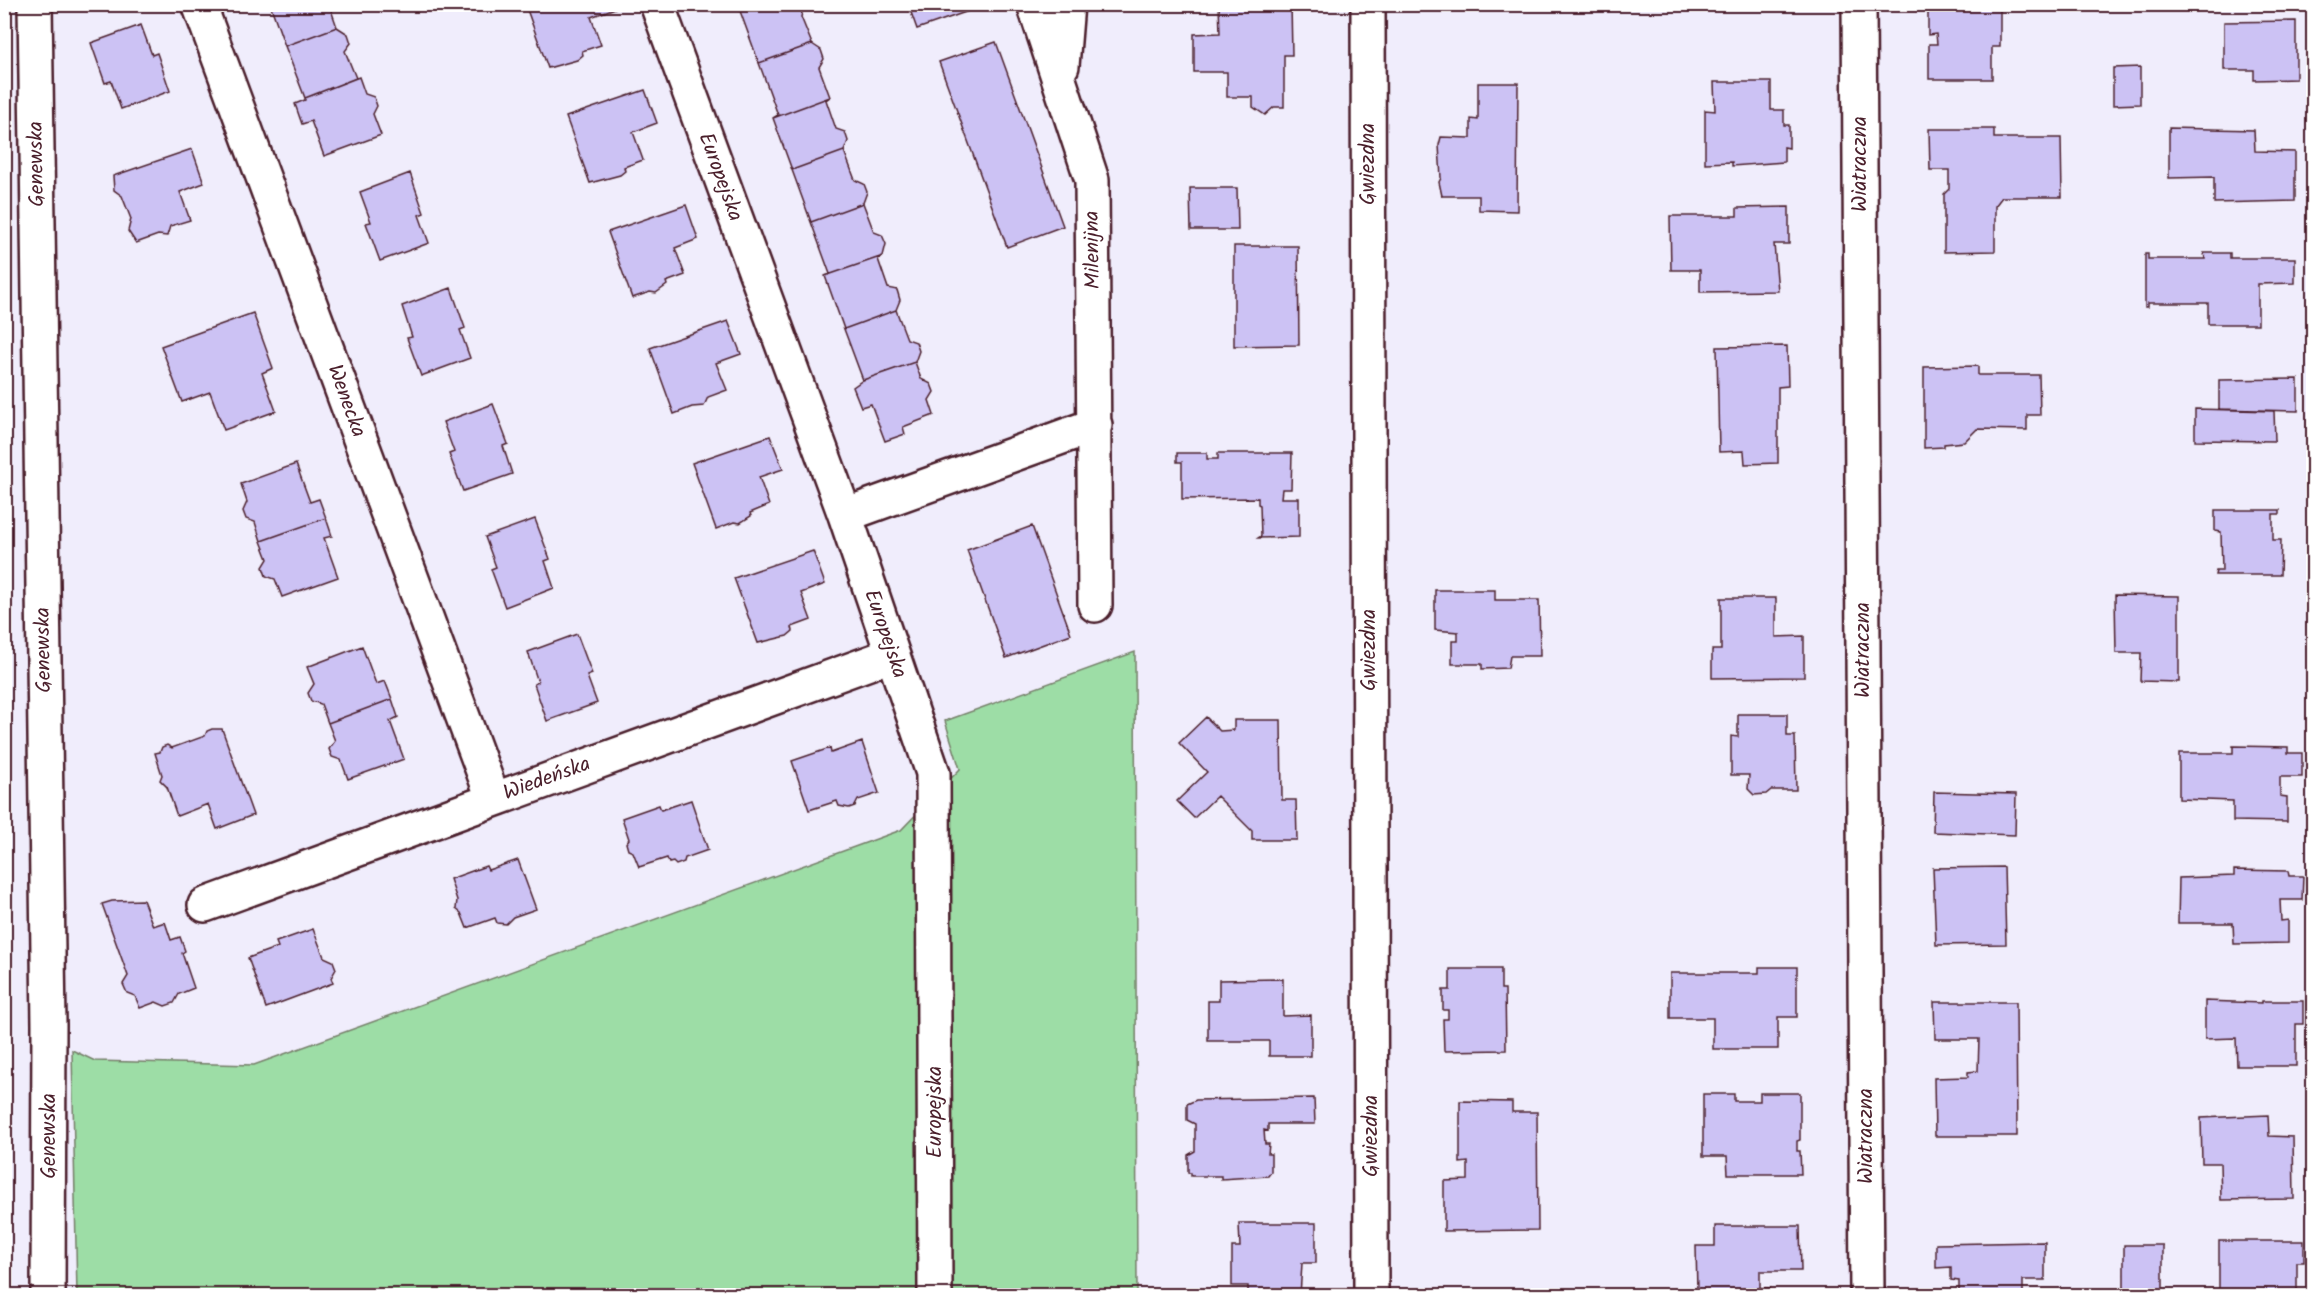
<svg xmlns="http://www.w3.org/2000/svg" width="2318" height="1300" viewBox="0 0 2318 1300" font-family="Kalam,sans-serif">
<rect width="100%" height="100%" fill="#f0edfc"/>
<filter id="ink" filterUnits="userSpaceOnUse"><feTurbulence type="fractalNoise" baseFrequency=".0167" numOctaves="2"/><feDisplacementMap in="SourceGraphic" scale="12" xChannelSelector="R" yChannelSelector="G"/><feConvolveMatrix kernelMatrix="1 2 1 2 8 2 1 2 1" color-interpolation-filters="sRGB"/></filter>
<g filter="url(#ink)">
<!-- green -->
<path fill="#9ddda6" stroke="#747e68" stroke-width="1.5" d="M1135 652 1137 1295H77L72 1050 95 1061 254 1065 901 830 960 769 945 721Z"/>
<!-- building -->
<path fill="#ccc2f4" stroke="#4a1f2b" stroke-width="1.5" d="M270 4H329L337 27 285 46Z
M525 4H613L615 8 591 17 601 45 582 51 583 55 577 60 548 68Z
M758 4H804L801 17 812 44 759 63 740 11Z
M908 4H982L983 6 917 29Z
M1219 4H1291L1292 55H1284V107H1274L1265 115 1253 107V97H1227V72H1194V34L1220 33Z
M2000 7V47H1992V79H1929V44H1937L1936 34 1928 35V8Z
M2296 21V79L2254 80V70H2224V22Z
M141 25 152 55 157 53 170 91 121 109 111 81 105 83 91 43Z
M337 27 348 34 351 43 345 51 356 78 305 98 285 46Z
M996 42 1063 226 1007 247 939 62Z
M812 44 821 50 824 59 819 67 830 97 773 118 778 115 759 63Z
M2140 67V104L2113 105V68Z
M359 77 365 94 374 97 377 106 373 114 381 135 324 156 311 121 302 124 295 104 305 100V98Z
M1714 82H1771V110H1784V125H1789V148L1784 147V162L1732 166V162L1705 163V110L1715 111Z
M1478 83H1518L1517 211 1479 210V196H1442L1439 182 1441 178 1439 145 1441 137 1471 138V119L1478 120Z
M645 90 657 123 633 132 643 160 624 167 625 171 620 175 590 183 566 117Z
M830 97 826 100 836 129 845 132 848 141 844 151 792 170 773 118Z
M2169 128 2254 130 2255 151 2295 152V201L2214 203V177L2169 178Z
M1929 129H1994V138H2061L2062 197H2002L1995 206V251L1944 252V194L1949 189V170H1930Z
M192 149 204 183 180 192 190 220 170 226 167 236 158 235 136 243 128 231 131 219 122 196 114 190 113 176Z
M844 151 855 180 864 184 867 192 863 203 811 222 792 170Z
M410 173 424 213 419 215 429 243 380 261 366 223 371 222 360 192Z
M1190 188H1237L1238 230H1191Z
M863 203 874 232 882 235 886 244 883 256 825 276 830 274 811 222Z
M686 205 698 239 675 248 685 275 666 282 667 285 656 293 650 292 632 298 608 232Z
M1789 207V244H1774L1778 291 1700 292V270H1671L1670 216H1737V208Z
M1234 246H1298L1299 345 1234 346Z
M2204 253H2230V258H2295V283L2258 284V324H2208V303H2148V307H2145V254H2148V259H2205Z
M883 256 878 259 888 288 897 290 900 300 896 310 844 329 825 276Z
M451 288 465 328 460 330 470 358 421 376 407 338 412 337 402 306Z
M896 310 907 339 916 342 919 351 915 362 863 380 844 329Z
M253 313 273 368 262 373 276 411 224 430 210 392 182 402 161 346Z
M728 321 741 354 716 363 727 390 708 397 704 406 692 407 674 414 650 348Z
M1787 346 1788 386 1778 387V463L1745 464 1744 451 1719 452 1717 347Z
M915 362 921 379 931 384 934 392 929 400 934 415 903 427 905 434 885 441 871 404 861 407 853 387 863 380Z
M1978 366V375H2039L2040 415H2027V430L1977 429 1964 442 1944 444V447L1924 448V367Z
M2298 379V411L2219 409V380Z
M493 404 508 444 503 446 512 474 463 491 449 454 454 452 443 422Z
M2195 409 2274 411 2275 441 2195 440Z
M770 436 783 469 759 477 769 505 750 513 751 516 740 523 734 522 716 529 692 463Z
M1177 453H1207V459H1218V453H1292L1291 489H1282L1281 498H1299V537L1258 538 1261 536 1260 505 1258 504V498L1182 499V462H1177Z
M296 464 310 502 319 499 326 518 261 541 255 522 246 519 243 511 247 502 241 484Z
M2215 510H2280V514H2273V540H2281L2280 575H2215L2216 571H2222L2221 532 2215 531Z
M326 518 332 536 324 538 338 577 282 597 275 579 266 576 263 567 268 559 261 541Z
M535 519 550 559 545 561 554 588 505 607 491 569 496 567 485 537Z
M1032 526 1071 634 1006 658 967 550Z
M813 551 825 584 801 593 811 620 792 627 793 631 787 636 758 643 734 578Z
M1435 590H1495V600H1539L1540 656H1510L1508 668 1482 669V664H1452V641H1458V632L1435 630Z
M2115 595 2179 596V682L2140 681 2141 653H2116Z
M1721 598H1776V637L1804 636V677L1712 678V650H1721Z
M577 634 592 674 587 676 597 703 547 721 534 684 538 682 528 652Z
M362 646 376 684 385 681 392 699 328 723 321 704 311 701 308 693 314 684 307 667Z
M392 699 398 717 390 721 404 759 348 779 341 760 332 757 329 749 335 741 328 723Z
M1738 714H1787V736H1795L1796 790H1771L1766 794 1754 795 1748 789 1749 775H1731V736L1738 737Z
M1206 717 1220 731 1234 730V720H1281L1282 800H1296L1297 840H1252V831L1217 796 1194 818 1177 801 1207 772 1179 743Z
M212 729H222L253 815 217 829 208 804 177 816 167 787 160 780 162 775 155 753 160 752 162 747 167 745 172 748 205 736 207 731Z
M862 742 879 793 858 800 855 806 849 808 839 806 837 801 809 810 792 761 830 748 831 753Z
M2233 746 2288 747V753H2302V777H2280V796L2287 797V822L2233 821V801L2179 799V753H2233Z
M1934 792 2016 794 2015 835 1933 832Z
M691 800 708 850 685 858 684 862 676 865 673 862 669 863 667 858 639 867 633 852 628 850 626 843 629 839 622 818 659 805 661 810Z
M518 860 536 909 513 917 506 924 497 923 495 918 467 928 461 913 456 909 457 900 450 879 486 866 488 870Z
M2004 867 2006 944 1936 945 1933 868Z
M2234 870 2288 871 2289 876H2303L2302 900H2280L2281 921 2288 920V943L2234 944 2233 923H2178L2179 878 2234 876Z
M143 900 153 926 165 922 171 940 180 937 185 951 182 953 194 988 179 994 174 1003 165 1006 156 1002 140 1008 135 996 127 993 123 984 128 976 102 904 112 901Z
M313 929 324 957 333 961 336 969 331 978 333 983 266 1008 248 958 278 947 276 942Z
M1759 967H1797V1017H1778V1049H1713V1018H1670V973H1759Z
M1450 969H1501V989H1505L1506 1050 1444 1051 1443 1019H1448V1010H1443V990H1450Z
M1283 979V1016L1311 1015V1056H1269V1041H1208V1001H1219V980Z
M2205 1001 2262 1003V1001H2303V1024H2296V1066H2237L2236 1038 2205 1039Z
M1934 1002H2016L2017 1136H1935L1934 1078 1968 1077V1072L1978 1071 1979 1039H1935Z
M1760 1093H1800V1140L1797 1141V1151H1800L1801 1174H1728L1727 1156H1703V1094H1734V1101H1760Z
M1314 1098 1315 1124H1268V1131L1264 1130 1265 1144H1269L1268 1154H1271V1172L1268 1176 1221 1179V1176H1191V1173H1188V1155L1195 1151V1124L1187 1120V1104L1196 1100Z
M1460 1101 1512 1102V1112H1537L1538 1230 1444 1231V1181L1468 1180V1162L1460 1163Z
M2268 1115 2269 1136 2293 1137 2294 1199 2221 1200 2220 1163H2202L2201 1118Z
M1239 1223H1316V1263H1302L1300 1296H1248V1286H1232V1247H1240Z
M1715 1226H1800L1801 1271H1760V1288H1771L1765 1290V1296H1691V1290H1697L1696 1246H1715Z
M2219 1241H2304V1262H2297V1296H2219Z
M2045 1242V1280H2023V1296H1959V1281L1951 1280V1267L1936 1268V1244Z
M2124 1245H2163V1296H2124Z"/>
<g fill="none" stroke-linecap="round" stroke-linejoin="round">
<defs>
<path id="street" d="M35 4 49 1025 48 1296
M199 4 493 798
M657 4 845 515 933 773 935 1296
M1034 4 1092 180 1095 605
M1368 4 1371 1296
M1859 4 1867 1296
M1062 66 1067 4
M845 515 1095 425
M205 905 891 655"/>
</defs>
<!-- street casing -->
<use href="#street" stroke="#4a1f2b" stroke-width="38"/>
<!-- street -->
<use href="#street" stroke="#fff" stroke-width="33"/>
</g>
</g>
<g text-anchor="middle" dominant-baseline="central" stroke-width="6" stroke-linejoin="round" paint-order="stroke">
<!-- street labels -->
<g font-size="21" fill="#4a1f2b" stroke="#fff">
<text transform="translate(37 164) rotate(-91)">Genewska</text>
<text transform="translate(1368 164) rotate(-90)">Gwiezdna</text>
<text transform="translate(1860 164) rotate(-90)">Wiatraczna</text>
<text transform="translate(720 177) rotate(70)">Europejska</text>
<text transform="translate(1093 250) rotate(-91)">Milenijna</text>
<text transform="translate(346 401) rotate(70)">Wenecka</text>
<text transform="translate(885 634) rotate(71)">Europejska</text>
<text transform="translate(44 650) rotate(-91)">Genewska</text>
<text transform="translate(1369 650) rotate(-90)">Gwiezdna</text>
<text transform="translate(1863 650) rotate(-90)">Wiatraczna</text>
<text transform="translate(547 779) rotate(-20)">Wiedeńska</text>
<text transform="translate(935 1112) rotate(-90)">Europejska</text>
<text transform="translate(49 1136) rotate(-90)">Genewska</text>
<text transform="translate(1371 1136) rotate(-90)">Gwiezdna</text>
<text transform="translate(1866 1136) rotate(-90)">Wiatraczna</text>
</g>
</g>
<!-- margin -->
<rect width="2318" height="1300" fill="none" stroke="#fff" stroke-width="24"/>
<rect x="12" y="12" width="2294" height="1276" fill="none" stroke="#4a1f2b" stroke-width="2" filter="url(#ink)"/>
</svg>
